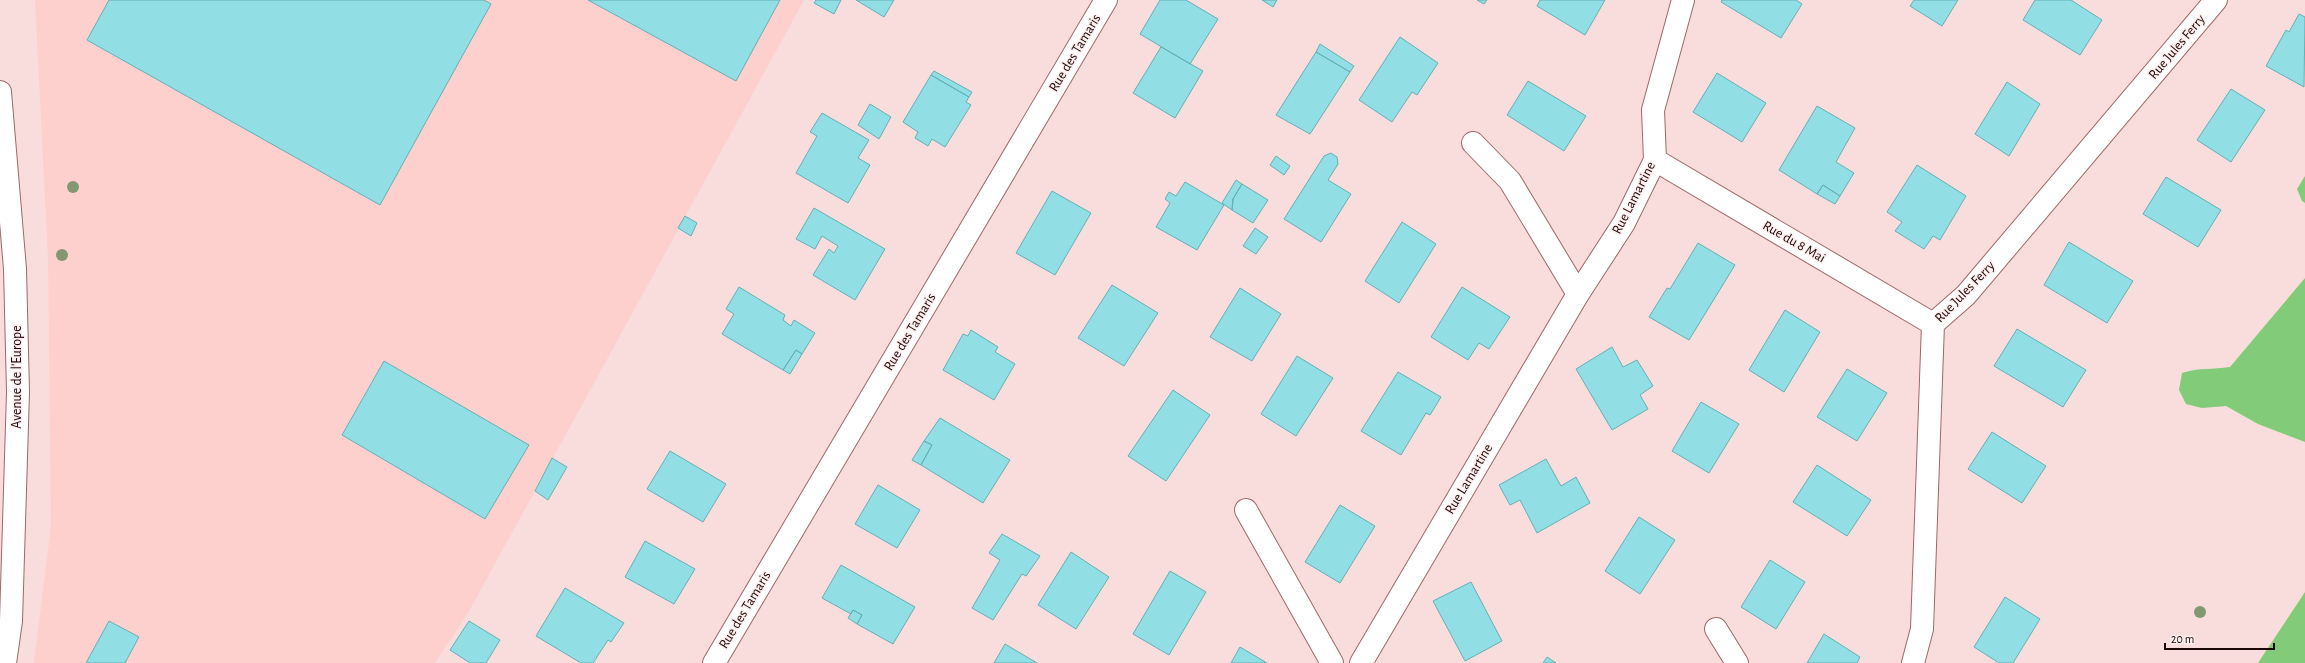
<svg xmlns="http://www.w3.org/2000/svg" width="2305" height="663" viewBox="0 0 2305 663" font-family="'Alegreya Sans',sans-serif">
<rect width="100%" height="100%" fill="#f8dddc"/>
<!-- built -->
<path fill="#fdd0ce" d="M35 0H804L468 613 435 663H34L51 527 48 257Z"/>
<!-- green -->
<path fill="#82cb79" d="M2305 176V203L2302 201 2297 189Z
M2305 278V442L2258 424 2226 406 2202 408 2186 404 2179 390 2182 373C2200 367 2212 370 2230 367Z
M2305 592V663H2258Z"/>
<!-- building -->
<path fill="#91dee4" stroke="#63b0b5" d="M109 0H484L491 4 380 205 87 40Z
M588 0H780L736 81Z
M816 0H841L834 14 814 3Z
M856 0H894L884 17Z
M1160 0H1186L1218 19 1190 64 1140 34Z
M1262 0H1277L1273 7Z
M1477 0H1487L1484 4Z
M1540 0H1605L1585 35 1537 6Z
M1722 0H1796L1802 4 1781 38 1721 2Z
M1914 0H1958L1942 26 1910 6Z
M2035 0H2071L2102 20 2080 55 2023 20Z
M2299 14 2305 17 2304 87 2266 66 2286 30 2289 32Z
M1400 37 1438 63 1417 95 1412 92 1392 122 1359 100Z
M1320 44 1354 66 1350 72 1316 52Z
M1161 47 1203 71 1175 118 1133 93Z
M1316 52 1350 72 1310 134 1276 115Z
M934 71 972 92 969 97 931 75Z
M1717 73 1766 103 1742 142 1693 112Z
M931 75 969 97 966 102 971 105 945 147 932 139 928 146 915 138 918 132 903 122Z
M1528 81 1586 116 1564 151 1507 115Z
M2007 82 2040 104 2009 156 1975 134Z
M2231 89 2265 110 2231 162 2197 140Z
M870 104 891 117 879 139 858 125Z
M1817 106 1855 128 1836 162 1854 173 1840 196 1823 185 1817 194 1779 170Z
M822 113 869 140 858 158 870 165 848 203 796 173 817 136 810 132Z
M1331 153 1337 157 1338 164 1328 180 1351 194 1321 242 1284 219 1324 156Z
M1276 156 1290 166 1284 175 1270 165Z
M1917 165 1966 196 1940 240 1933 236 1924 249 1895 231 1902 222 1887 212Z
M2166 177 2221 210 2198 247 2143 214Z
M1236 180 1242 184 1233 199 1232 210 1222 203Z
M1185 182 1224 205 1197 250 1156 227 1170 203 1165 199 1169 192 1176 196Z
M1242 184 1268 200 1253 223 1232 210 1233 199Z
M1823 185 1840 196 1835 204 1817 194Z
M1052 191 1091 213 1055 275 1016 253Z
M814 208 885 249 855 300 813 275 829 249 834 253 838 246 822 236 815 249 796 239Z
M685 216 697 223 691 236 678 228Z
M1402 222 1436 244 1399 303 1365 281Z
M1255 228 1268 237 1256 254 1243 246Z
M2069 242 2133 281 2107 323 2044 285Z
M1698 243 1735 265 1689 340 1649 317 1667 288 1670 289Z
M1112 285 1158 313 1124 366 1078 338Z
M739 287 785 315 783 320 791 326 794 320 815 333 802 354 796 350 783 370 722 334 734 314 726 309Z
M1462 287 1510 317 1489 349 1479 343 1468 360 1431 337Z
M1240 288 1281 314 1252 361 1210 337Z
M1785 310 1820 332 1784 392 1749 370Z
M2017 329 2086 370 2063 407 1994 366Z
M971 330 998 347 995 352 1015 364 994 400 943 370 963 334 968 336Z
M1612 347 1623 367 1637 360 1653 386 1640 395 1648 409 1612 430 1576 369Z
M796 350 802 354 790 374 783 370Z
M1297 356 1333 378 1296 436 1261 414Z
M384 361 529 445 485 519 342 435Z
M1847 369 1887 393 1857 441 1817 417Z
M1398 372 1441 397 1430 415 1426 413 1401 455 1361 431Z
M1173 390 1210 415 1166 481 1128 456Z
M1701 402 1739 424 1709 473 1672 451Z
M940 418 1010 460 983 503 921 465 932 445 924 441Z
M1992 432 2046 466 2022 503 1968 469Z
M924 441 932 445 921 465 912 460Z
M670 451 726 484 703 522 647 489Z
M552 458 567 467 548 500 535 491Z
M1546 459 1561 486 1576 477 1590 503 1537 533 1520 500 1510 505 1499 485Z
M1817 465 1871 500 1847 536 1793 502Z
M878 485 920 510 897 548 855 524Z
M1340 505 1375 526 1340 583 1305 562Z
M1639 517 1675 540 1640 594 1605 571Z
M1002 534 1040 556 1026 576 1022 574 993 620 972 608 1000 560 989 553Z
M645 541 695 569 674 604 625 577Z
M1071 552 1109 577 1076 629 1038 605Z
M1770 560 1805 582 1776 629 1741 607Z
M841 565 915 607 893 644 857 624 862 615 853 610 851 614 822 598Z
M1170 571 1206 592 1169 655 1133 634Z
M1471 582 1502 641 1465 661 1433 601Z
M565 588 624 623 611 642 608 640 593 663H581L536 636Z
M2005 597 2040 619 2013 663H1999L1974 647Z
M853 610 862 615 857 624 848 618Z
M109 621 139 637 125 663H86Z
M469 621 500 640 486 663H470L450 650Z
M1824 634 1860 657 1857 663H1807Z
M1005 644 1037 663H994Z
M1240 647 1267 663H1231Z
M1547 657 1556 663H1543Z"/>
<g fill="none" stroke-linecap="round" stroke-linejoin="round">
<defs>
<path id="minor" d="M1473 143 1510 181 1578 294
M1655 160 1933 324
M1246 510 1332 663
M1716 629 1737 663
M714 663 1106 0
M1361 663 1578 294 1624 223 1655 160 1653 110 1683 0
M1913 663 1922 629 1933 324 1966 295 2216 0"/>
<path id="secondary" d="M0 92 15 269 18 392 11 621 5 663"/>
</defs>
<!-- minor casing -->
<use href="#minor" stroke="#a16765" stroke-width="24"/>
<!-- secondary casing -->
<use href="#secondary" stroke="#a16765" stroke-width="24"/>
<!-- minor -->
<use href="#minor" stroke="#fff" stroke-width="22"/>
<!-- secondary -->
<use href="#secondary" stroke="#fff" stroke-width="22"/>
</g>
<!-- trees -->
<g fill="#839772">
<circle cx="73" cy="187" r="6"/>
<circle cx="62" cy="255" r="6"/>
<circle cx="2200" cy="612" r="6"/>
</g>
<g text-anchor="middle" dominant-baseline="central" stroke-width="3" stroke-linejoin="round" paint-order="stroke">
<!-- street labels -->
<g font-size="14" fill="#1d0808" stroke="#fceeed">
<text transform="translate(2177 47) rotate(-50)">Rue Jules Ferry</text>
<text transform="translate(1075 53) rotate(-59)">Rue des Tamaris</text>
<text transform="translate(1634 198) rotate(-63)">Rue Lamartine</text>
<text transform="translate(1794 242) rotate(30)">Rue du 8 Mai</text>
<text transform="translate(1965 292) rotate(-46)">Rue Jules Ferry</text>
<text transform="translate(910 332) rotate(-59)">Rue des Tamaris</text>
<text transform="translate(17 377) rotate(-90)">Avenue de l'Europe</text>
<text transform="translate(1469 479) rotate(-59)">Rue Lamartine</text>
<text transform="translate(745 610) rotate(-59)">Rue des Tamaris</text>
</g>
</g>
<!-- scale -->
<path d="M2165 643v6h109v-6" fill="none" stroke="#1d0808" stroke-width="2"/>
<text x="2171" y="643" font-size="12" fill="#1d0808" stroke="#fceeed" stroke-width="3" paint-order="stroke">20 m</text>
</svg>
